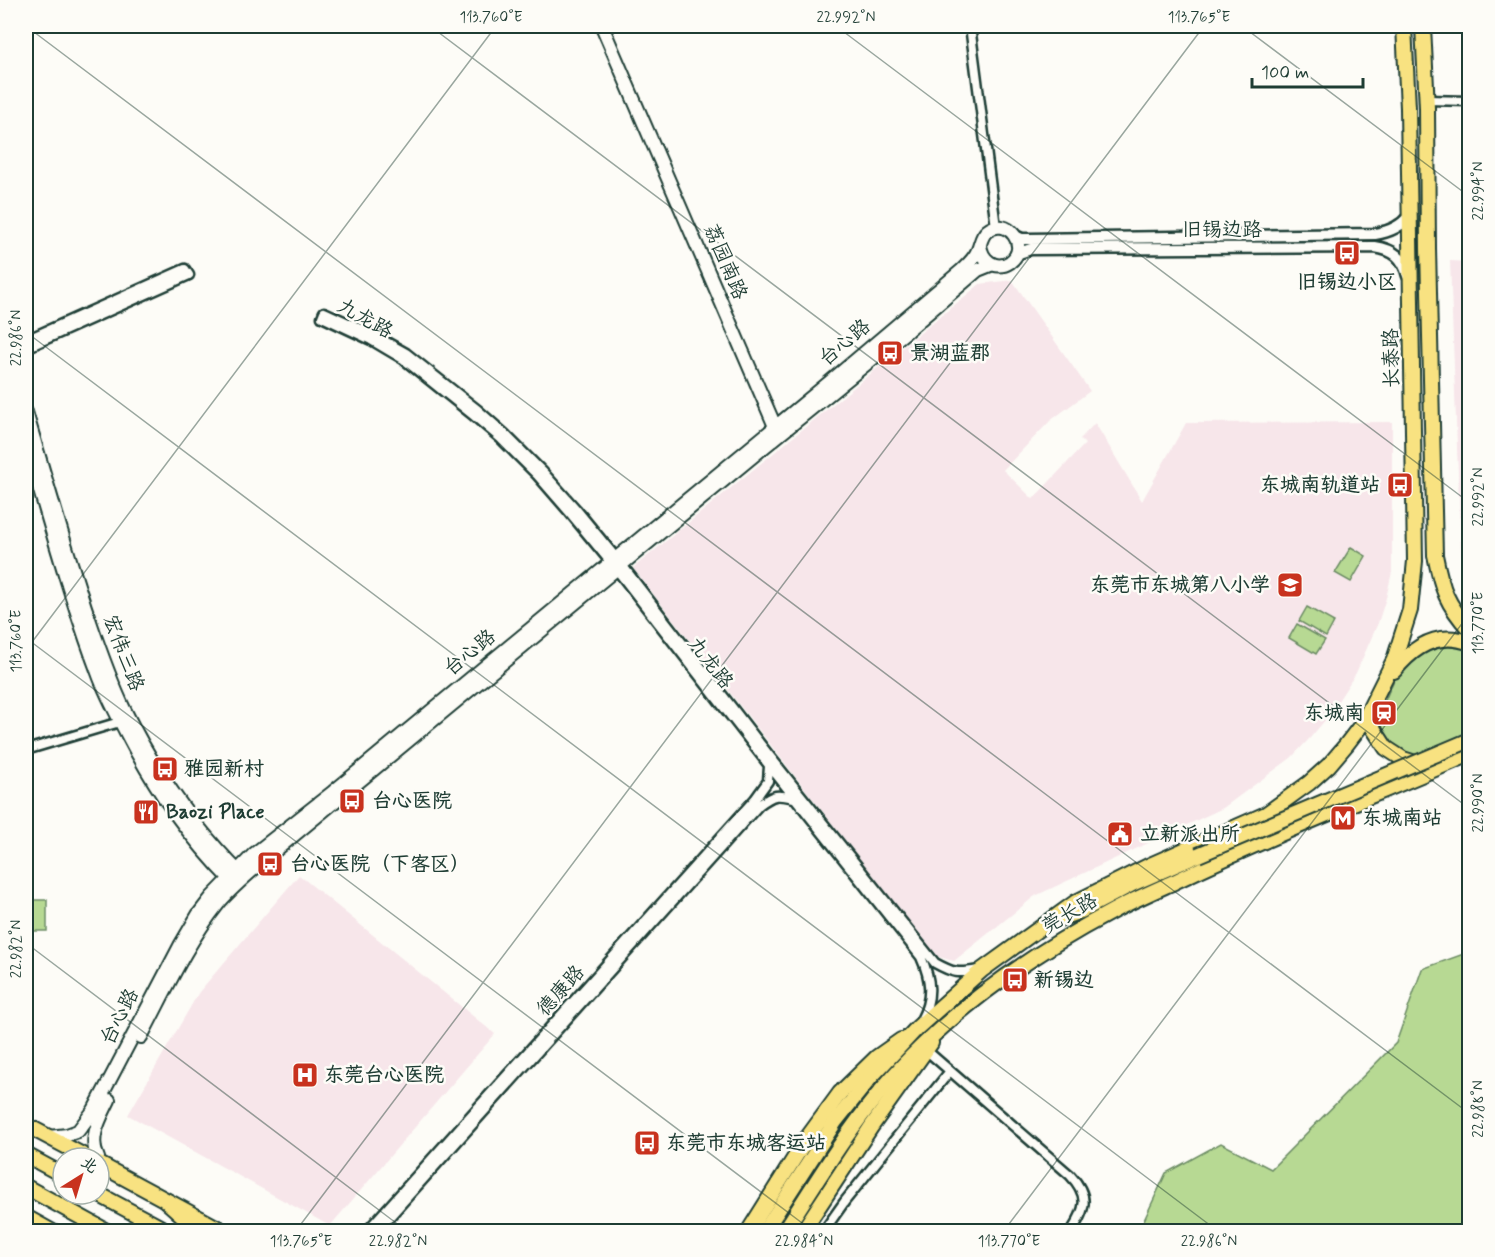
<svg xmlns="http://www.w3.org/2000/svg" width="1495" height="1257" viewBox="0 0 1495 1257" font-family="Mynerve,'LXGW WenKai TC',sans-serif">
<rect width="100%" height="100%" fill="#fdfcf7"/>
<filter id="ink" filterUnits="userSpaceOnUse"><feTurbulence type="fractalNoise" baseFrequency=".0167" numOctaves="2"/><feDisplacementMap in="SourceGraphic" scale="12" xChannelSelector="R" yChannelSelector="G"/><feConvolveMatrix kernelMatrix="1 2 1 2 8 2 1 2 1" color-interpolation-filters="sRGB"/></filter>
<g filter="url(#ink)">
<!-- built -->
<path fill="#f7e6ea" d="M1450 261 1469 262V576L1461 554Z
M1012 280 1090 391 1050 421 1003 470 1033 499 1085 444 1080 439 1095 423 1142 501 1186 423 1392 422V572L1386 598 1378 623 1356 673 1327 718 1310 738 1291 758 1223 808 1035 896 954 961 935 956 633 568 980 284Z
M299 875 495 1034 330 1226 128 1115 199 992Z"/>
<!-- green -->
<path fill="#b7d993" stroke="#6b8b64" stroke-width="1.5" d="M1351 547 1366 556 1351 582 1335 573Z
M1307 607 1334 622 1326 637 1299 621Z
M1297 624 1325 640 1316 654 1289 638Z
M1446 644 1461 645 1469 650V751L1429 763 1395 748 1376 723C1387 697 1396 662 1423 648 1429 645 1439 645 1446 644Z
M31 900H47V931H31Z
M1469 952V1231H1139L1166 1173 1221 1143 1271 1169 1396 1043 1422 969Z"/>
<g fill="none" stroke-linecap="round" stroke-linejoin="round">
<defs>
<path id="minor" d="M970 26 996 227
M1427 100 1468 101 1470 100
M26 340 185 269 189 275 26 348
M26 750 123 721
M921 1020C933 998 931 979 921 957L764 759 617 570 570 513 537 475 500 438 474 416 403 359 371 340 322 317 324 312 374 335 406 353 478 410 504 433 542 471 576 509 622 565 768 754 935 963C953 973 958 974 978 970
M926 1050 1070 1175C1090 1196 1086 1209 1071 1232
M366 1232 755 799 768 781 769 766
M376 1232 759 805C774 794 777 794 794 798
M823 1232 845 1201 950 1071"/>
<path id="tertiary" d="M1015 236 1022 239H1029L1375 234C1388 232 1400 228 1409 216
M1016 254 1031 249 1375 247C1394 250 1403 257 1408 276"/>
<path id="secondary" d="M602 26 777 431
M26 412C45 477 64 543 85 607 97 642 108 676 124 709 154 770 193 827 242 875
M26 444C50 522 71 602 100 678 108 698 118 717 128 736 157 792 189 837 234 883
M141 1037C165 992 186 944 218 904 231 888 249 874 265 859L764 447 908 330 978 270 993 264
M49 1137 67 1135 78 1131 94 1110 181 944 198 915 212 897 254 854 333 792 831 381 962 270C967 265 974 259 977 252 981 245 980 237 987 231 1007 215 1031 247 1010 262 995 272 981 259 980 244
M98 1158C88 1138 100 1119 109 1100"/>
<path id="primary" d="M1053 921 1081 911 1134 883 1198 855
M26 1125 88 1158
M99 1164 225 1232
M26 1217 53 1232
M748 1232 807 1138 840 1093 877 1057 901 1040
M802 1232 871 1127 931 1043"/>
<path id="trunk" d="M1423 26 1427 108 1428 248 1435 555C1442 590 1446 603 1470 630
M1394 671C1413 647 1438 630 1470 643
M1375 703 1373 728 1386 748 1403 759 1422 765
M26 1155 63 1175
M26 1187 108 1232
M98 1194 169 1232
M165 1200 201 1232
M764 1232 835 1122 871 1077 917 1028 982 970 1076 902 1148 866 1266 814 1309 783 1329 765 1346 745 1362 724 1394 660 1410 610 1415 561 1408 108 1404 26
M784 1232C825 1167 866 1100 921 1047 976 993 1045 947 1113 911 1133 900 1154 891 1174 882 1271 835 1371 797 1470 754"/>
</defs>
<!-- minor casing -->
<use href="#minor" stroke="#1f3d34" stroke-width="13"/>
<!-- tertiary casing -->
<use href="#tertiary" stroke="#1f3d34" stroke-width="15"/>
<!-- secondary casing -->
<use href="#secondary" stroke="#1f3d34" stroke-width="16"/>
<!-- primary casing -->
<use href="#primary" stroke="#1f3d34" stroke-width="18"/>
<!-- trunk casing -->
<use href="#trunk" stroke="#1f3d34" stroke-width="18"/>
<!-- minor -->
<use href="#minor" stroke="#fdfcf7" stroke-width="8"/>
<!-- tertiary -->
<use href="#tertiary" stroke="#fdfcf7" stroke-width="10"/>
<!-- secondary -->
<use href="#secondary" stroke="#fdfcf7" stroke-width="12"/>
<!-- primary -->
<use href="#primary" stroke="#f8e281" stroke-width="14"/>
<!-- trunk -->
<use href="#trunk" stroke="#f8e281" stroke-width="14"/>
<defs>
<path id="primary-bridge" d="M1198 855 1470 740"/>
</defs>
<!-- primary-bridge casing -->
<use href="#primary-bridge" stroke="#1f3d34" stroke-width="18" stroke-linecap="butt"/>
<!-- primary-bridge -->
<use href="#primary-bridge" stroke="#f8e281" stroke-width="14"/>
</g>
</g>
<!-- ticks -->
<path fill="none" stroke="#1f3d34" stroke-width="1.5" stroke-opacity="0.45" d="M26 26 1470 1114M430 26 1470 809M836 26 1470 503M1242 26 1470 197M26 332 1219 1232M26 638 814 1232M26 650 496 26M26 943 408 1232M295 1232 1204 26M1003 1232 1470 613"/>
<!-- icons -->
<defs>
<symbol id="bus-square" viewBox="-11 -11 22 22"><rect x="-9" y="-9" width="18" height="18" rx="4" fill="#c8321e" stroke="#fdfcf7"/><path d="M-5-6H5V4H4V6H2V4H-2V6H-4V4H-5ZM-3.5-4V0h7V-4ZM-3.5 1.2v1.5H-2V1.2ZM2 1.2v1.5H3.5V1.2Z" fill="#fff"/></symbol>
<symbol id="school-square" viewBox="-11 -11 22 22"><rect x="-9" y="-9" width="18" height="18" rx="4" fill="#c8321e" stroke="#fdfcf7"/><path d="M0-5L7-2L0 1L-7-2ZM-4 1L0 2.5L4 1V4Q0 6-4 4Z" fill="#fff"/></symbol>
<symbol id="station-square" viewBox="-11 -11 22 22"><rect x="-9" y="-9" width="18" height="18" rx="4" fill="#c8321e" stroke="#fdfcf7"/><path d="M-3-6H3Q5-6 5-4V2Q5 4 3 4L4.5 6H3L1.5 4h-3L-3 6H-4.5L-3 4Q-5 4-5 2V-4Q-5-6-3-6ZM-3.5-4v3h7v-3ZM-3.5 1v1.5H-2V1ZM2 1v1.5H3.5V1Z" fill="#fff"/></symbol>
<symbol id="restaurant-square" viewBox="-11 -11 22 22"><rect x="-9" y="-9" width="18" height="18" rx="4" fill="#c8321e" stroke="#fdfcf7"/><path d="M-5-6h1v4h1v-4h1v4h1v-4h1v5L-1.5 .5V6h-2V.5L-5-1ZM5-6V6H3V1.5H1.5Q1.5-4 5-6Z" fill="#fff"/></symbol>
<symbol id="metro-square" viewBox="-11 -11 22 22"><rect x="-9" y="-9" width="18" height="18" rx="4" fill="#c8321e" stroke="#fdfcf7"/><path d="M-5.5 5V-5H-3L0 0L3-5H5.5V5H3V-.5L0 4L-3-.5V5Z" fill="#fff"/></symbol>
<symbol id="civic-square" viewBox="-11 -11 22 22"><rect x="-9" y="-9" width="18" height="18" rx="4" fill="#c8321e" stroke="#fdfcf7"/><path d="M-.6-6.5H3V-4.5H.6V-3L4-1V1h2V6H-6V1h2V-1L-.6-3ZM-1.2 2.5V6h2.4V2.5Z" fill="#fff"/></symbol>
<symbol id="hospital-square" viewBox="-11 -11 22 22"><rect x="-9" y="-9" width="18" height="18" rx="4" fill="#c8321e" stroke="#fdfcf7"/><path d="M-5-5h3v3.5h4V-5h3V5h-3V1.5h-4V5h-3Z" fill="#fff"/></symbol>
</defs>
<g fill-rule="evenodd">
<use href="#bus-square" x="1332" y="238" width="30" height="30"/>
<use href="#bus-square" x="875" y="338" width="30" height="30"/>
<use href="#bus-square" x="1385" y="470" width="30" height="30"/>
<use href="#school-square" x="1275" y="570" width="30" height="30"/>
<use href="#station-square" x="1369" y="698" width="30" height="30"/>
<use href="#bus-square" x="150" y="754" width="30" height="30"/>
<use href="#bus-square" x="337" y="786" width="30" height="30"/>
<use href="#restaurant-square" x="131" y="797" width="30" height="30"/>
<use href="#metro-square" x="1328" y="803" width="30" height="30"/>
<use href="#civic-square" x="1105" y="819" width="30" height="30"/>
<use href="#bus-square" x="255" y="849" width="30" height="30"/>
<use href="#bus-square" x="1000" y="965" width="30" height="30"/>
<use href="#hospital-square" x="290" y="1060" width="30" height="30"/>
<use href="#bus-square" x="632" y="1128" width="30" height="30"/>
</g>
<g text-anchor="middle" dominant-baseline="central" stroke-width="5" stroke-linejoin="round" paint-order="stroke">
<!-- street labels -->
<g font-size="20" fill="#1f3d34" stroke="#fdfcf7">
<text x="1222" y="230">旧锡边路</text>
<text transform="translate(725 262) rotate(67)">荔园南路</text>
<text transform="translate(365 319) rotate(29)">九龙路</text>
<text transform="translate(845 343) rotate(-40)">台心路</text>
<text transform="translate(1392 358) rotate(-91)">长泰路</text>
<text transform="translate(123 653) rotate(69)">宏伟三路</text>
<text transform="translate(470 653) rotate(-39)">台心路</text>
<text transform="translate(710 663) rotate(52)">九龙路</text>
<text transform="translate(1070 914) rotate(-30)">莞长路</text>
<text transform="translate(561 991) rotate(-48)">德康路</text>
<text transform="translate(120 1017) rotate(-63)">台心路</text>
</g>
<!-- poi labels -->
<g font-size="20" font-weight="bold" fill="#1f3d34" stroke="#fdfcf7" text-anchor="start">
<text x="1347" y="282" text-anchor="middle">旧锡边小区</text>
<text x="910" y="353">景湖蓝郡</text>
<text x="1380" y="485" text-anchor="end">东城南轨道站</text>
<text x="1270" y="585" text-anchor="end">东莞市东城第八小学</text>
<text x="1364" y="713" text-anchor="end">东城南</text>
<text x="184" y="769">雅园新村</text>
<text x="372" y="801">台心医院</text>
<text x="166" y="812">Baozi Place</text>
<text x="1362" y="818">东城南站</text>
<text x="1140" y="834">立新派出所</text>
<text x="290" y="864">台心医院（下客区）</text>
<text x="1034" y="980">新锡边</text>
<text x="324" y="1075">东莞台心医院</text>
<text x="666" y="1143">东莞市东城客运站</text>
</g>
</g>
<!-- margin -->
<rect width="1495" height="1257" fill="none" stroke="#fdfcf7" stroke-width="66"/>
<!-- north arrow -->
<g transform="translate(81 1176) rotate(37)"><circle r="28" fill="#fdfcf7" stroke="#a4b0a9" stroke-width="1.5"/>
<path d="M0-4.5L10 22L0 15L-10 22Z" fill="#c8321e"/>
<text y="-9" font-size="16" font-weight="bold" text-anchor="middle" fill="#1f3d34">北</text>
</g>
<!-- scale -->
<path d="M1252 78v9h111v-9" fill="none" stroke="#1f3d34" stroke-width="3"/>
<text x="1261" y="78" font-size="18" fill="#1f3d34" stroke="#fdfcf7" stroke-width="4.5" paint-order="stroke">100 m</text>
<rect x="33" y="33" width="1429" height="1191" fill="none" stroke="#1f3d34" stroke-width="2"/>
<g font-size="15" text-anchor="middle" fill="#1f3d34">
<text x="491" y="22">113.760°E</text>
<text x="846" y="22">22.992°N</text>
<text x="1199" y="22">113.765°E</text>
<text transform="translate(1478 191) rotate(-90)" y="5">22.994°N</text>
<text transform="translate(16 338) rotate(-90)" y="5">22.986°N</text>
<text transform="translate(1478 497) rotate(-90)" y="5">22.992°N</text>
<text transform="translate(1478 623) rotate(-90)" y="5">113.770°E</text>
<text transform="translate(16 641) rotate(-90)" y="5">113.760°E</text>
<text transform="translate(1478 803) rotate(-90)" y="5">22.990°N</text>
<text transform="translate(16 949) rotate(-90)" y="5">22.982°N</text>
<text transform="translate(1478 1109) rotate(-90)" y="5">22.988°N</text>
<text x="301" y="1246">113.765°E</text>
<text x="398" y="1246">22.982°N</text>
<text x="804" y="1246">22.984°N</text>
<text x="1009" y="1246">113.770°E</text>
<text x="1209" y="1246">22.986°N</text>
</g>
</svg>
